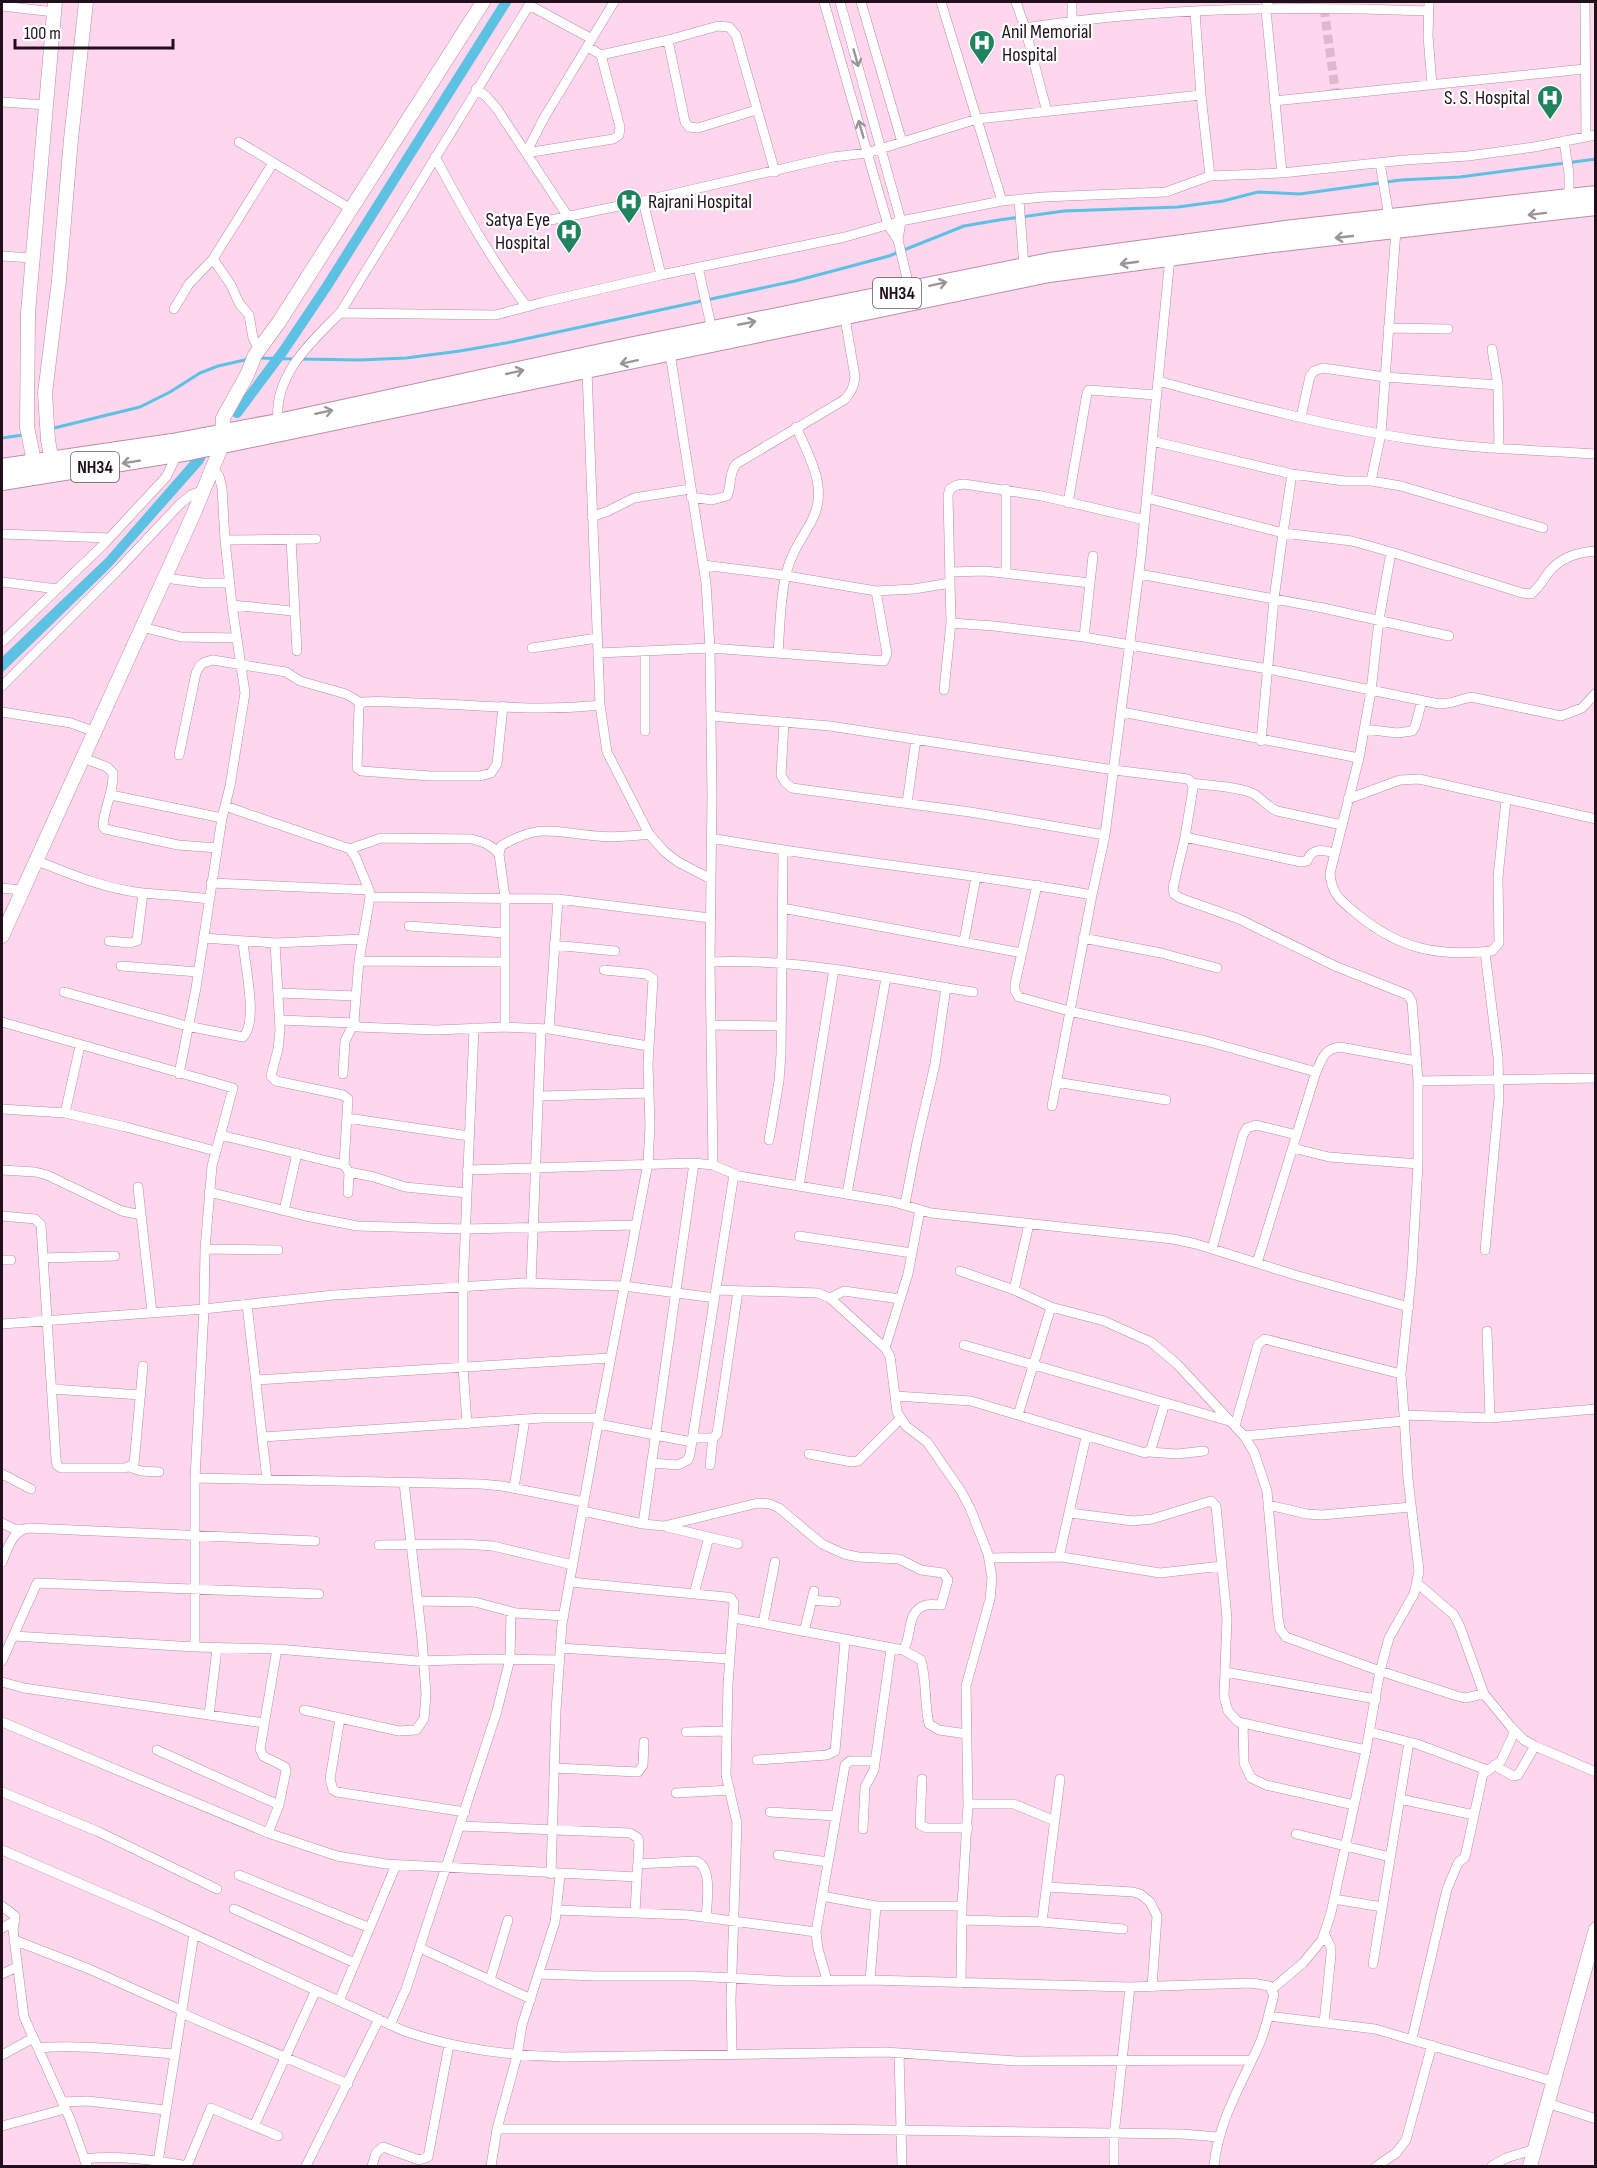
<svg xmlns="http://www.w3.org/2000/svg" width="1597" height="2168" viewBox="0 0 1597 2168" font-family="'Sofia Sans Condensed',sans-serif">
<rect width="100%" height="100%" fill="#fed6ed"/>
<!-- water -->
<path fill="#5cc1e3" d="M207 455 203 463 111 567 2 673V657L106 558 195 456Z"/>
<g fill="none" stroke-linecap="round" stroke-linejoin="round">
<!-- stream -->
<path stroke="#5cc1e3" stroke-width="3" d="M258 358 294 359
M300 359 360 360 406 358 460 351 511 342 795 281 889 256 964 226 999 220 1064 211 1178 207 1223 201 1258 192 1300 194 1401 180 1460 177 1596 159
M50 429 140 407 170 392 200 373 218 366 249 359
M2 438 23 435"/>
<!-- canal -->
<path stroke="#5cc1e3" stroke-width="10" d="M237 413 284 350 327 286 506 2"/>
<!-- street-tunnel -->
<path stroke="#ddb8ce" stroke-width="9" stroke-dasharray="9 4.5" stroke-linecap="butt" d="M1324 8 1336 96"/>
<defs>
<path id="street" d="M824 2 888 225 898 240 910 291
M840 2 901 221 898 240
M861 2 902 142
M941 2 1002 201
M1016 2 1025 28 1047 112
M1268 2 1266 10 1282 173
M1429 2 1428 36 1432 85
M1585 2 1586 137
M529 5 592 39
M2 6 54 12
M1195 12 1201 95 1210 176
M1072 21V2
M1025 28C1158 7 1294 6 1428 11
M668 40 685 122 689 127 698 128 756 110
M588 47 601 55 668 40 718 26 729 27 736 35 775 172
M601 55 620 127 619 135 613 139 526 153 544 118 614 2
M476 89 486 96 497 109 567 215
M1274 101 1584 69
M2 102 46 105
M1564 141 1569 174V197
M239 142 351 209
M435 157C463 209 491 260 527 307
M1019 200 1024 267
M643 201 661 275
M536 223 643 201 833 157 867 153 977 119 1201 95
M2 256 31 258
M213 259 231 285 239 303 249 315 253 338 259 349
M698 267 712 330
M174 309 189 284 213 259 273 163
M340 313 496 315 544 302 661 275 845 237 901 221 1002 201 1043 197 1166 192 1210 176 1282 173 1405 160 1468 156 1534 147 1596 135
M1388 328 1448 329
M1492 349 1498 385 1499 448
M670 353 706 583 710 648 712 796 710 962 713 1165
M587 371 600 705 607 752 649 834 665 852 678 862 709 878
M1158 381C1243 404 1330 427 1417 440 1476 449 1536 450 1596 454
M1301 417 1310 376 1314 371 1323 368 1385 377 1498 385
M278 422C273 376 310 343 340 313L531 2
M1152 441 1292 474
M1371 481 1381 434 1396 230 1389 217 1380 163
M1006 489V573
M691 497 712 500 727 496C732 485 728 475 736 464L844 400C851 393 854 387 855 377L845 318
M1147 498 1283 533 1274 599 1261 741
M1068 503 1087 393 1089 390 1156 395
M592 517 608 511 634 498 690 489
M2 534 109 538
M291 539 297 651
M225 540 316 539
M1391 552 1522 593 1531 594C1539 588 1543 580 1549 572 1560 558 1578 552 1596 551
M703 565 775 574 876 591 914 589 950 583
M950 572 985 571 1090 583
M1139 574 1323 608 1449 636
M165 578 203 583H230
M2 582 57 589
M232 605 293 611
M951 623 994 626 1084 637 1268 669 1439 704 1449 703 1471 697 1561 716 1582 708 1596 693
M142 627 181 637 237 638
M1084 637 1093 556
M2 642 103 545 166 477 174 461V455
M532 648 597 638
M598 653 710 648 884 661 887 654 876 591
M778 653C780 629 780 598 786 574 791 553 802 539 812 520 829 489 809 456 796 427
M2 686 118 570 180 504 191 495 204 490
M944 690 951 623 948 495 950 489 957 485 964 484 1042 496 1145 520
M503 706 497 764 491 773 480 776H431L361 771 357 768 359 706 363 702C381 700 401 703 419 703 480 705 540 712 600 705
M2 712 71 723 95 732
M1122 712 1359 758
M711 716 830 726 1114 770 1188 779 1192 783 1193 788 1185 837 1173 888 1174 894 1180 898 1239 919 1335 966 1408 995 1412 1002 1418 1081V1164L1412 1269 1401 1374 1404 1415 1490 1418 1596 1409
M784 722 781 775 785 782 792 788 970 812 1105 835
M1364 729 1397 733 1412 731 1415 727 1422 701
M645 731V651
M179 755 196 673C200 664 203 662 213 660L286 672 300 681 346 694 361 703
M83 758 107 767 113 773C114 792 104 807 103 826L105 829 178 845 217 848
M1192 783C1209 786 1239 786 1254 794 1262 799 1268 807 1277 811L1342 825
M111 795 222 818
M1348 799 1400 780 1419 779 1596 819
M1506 800 1498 877 1499 943 1492 951C1438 957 1399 949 1357 914 1342 902 1331 894 1330 873L1359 758 1371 691 1379 620 1391 552 1352 541 1283 533 1292 474 1344 481H1371L1401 486 1543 528
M907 803 916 739
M225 806 350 849 356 858 369 890
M1185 837 1301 862 1307 861C1312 847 1323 850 1335 853
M711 838C837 861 965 872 1092 895
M350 849 381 838 472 839C483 842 492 845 499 854L505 897V1027
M499 854 501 846C541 822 556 833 597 836 614 838 632 836 649 834
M35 860C70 874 106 889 143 893 165 895 187 896 209 899
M211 883 369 890 370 897 359 961 354 1021 357 1027 436 1030 505 1027 549 1029 648 1046
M1037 885 1015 984V991L1019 997 1069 1011 1206 1041 1316 1072 1257 1263
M2 888 20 890
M370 897 558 899 710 918
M782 908 1022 953
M409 926 504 933
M203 938 275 943 363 939
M1083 938 1161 953 1217 968
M109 941 130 943 137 941 143 893
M964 941 976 877
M275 943 280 1030 278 1049 271 1076 276 1081 343 1095 348 1099 344 1165 349 1172 348 1193
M554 945 615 951
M1485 952 1498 1057 1499 1098 1485 1250
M359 961 504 962
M710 962C798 958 886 978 973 992
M121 966 198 972
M64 992 187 1026 243 1037C259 1022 244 962 243 941
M279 993 356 996
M280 1020 354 1023 345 1041 343 1074
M2 1022 233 1088 212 1166 205 1249 204 1309 195 1478V1647
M711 1025 781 1026
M549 1029 558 899
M1316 1072C1322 1059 1324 1049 1340 1047L1416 1061
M179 1074 196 988 222 818 230 786 245 693 232 605 225 540 222 488 219 476 213 469
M1418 1081 1596 1078
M1056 1082 1166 1100
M539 1096 648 1093
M1052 1106 1092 895 1105 835 1141 556 1170 257
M2 1109 65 1113 126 1127 215 1151
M65 1113 80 1046
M347 1118 469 1136
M220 1135 344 1165
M769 1140 779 1081 781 1054 783 851
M1293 1148 1329 1157 1418 1164
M2 1170 35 1172 47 1175 122 1211 141 1215
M467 1170 694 1163 713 1165 739 1176 894 1202 931 1213 1173 1239 1196 1244 1295 1275 1409 1307
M349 1172 374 1177 405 1187 467 1193
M799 1186 834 969
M138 1187 152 1313
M209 1192 306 1216 357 1226 465 1229 635 1225
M847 1194 886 978
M905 1204 917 1142 935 1064 946 987
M284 1211 297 1153
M2 1216 35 1219 41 1225 56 1459 57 1465 61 1468H125L134 1464 143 1366
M799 1236 912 1253
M205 1249 278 1250
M1212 1249 1243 1135 1247 1128 1256 1125 1297 1135
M43 1258 115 1256
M2 1260H11
M960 1271 1014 1290 1051 1307 1018 1415
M531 1283 541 1029
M716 1290 818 1293 830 1298 885 1348 890 1356 897 1412 906 1426 927 1442 961 1491 970 1508 988 1554 992 1578 990 1599 966 1686 968 1804 962 1906 961 1983
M1014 1290 1029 1224
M830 1298 844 1291 900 1299
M247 1304 267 1480
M1051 1307 1104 1321 1151 1342 1177 1364 1244 1436 1254 1452 1267 1491 1278 1617 1280 1629 1286 1637 1380 1671 1457 1696 1465 1698 1484 1694
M2 1324 204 1309 334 1295 523 1283 624 1286 715 1298
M1487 1331 1490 1418
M964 1345 1229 1421
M885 1348 908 1274 920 1210
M256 1380 610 1358
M52 1389 141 1395
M896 1396 971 1401 1145 1453 1151 1449 1165 1403
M467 1424 463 1367V1287L474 1028
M598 1424 692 1442
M1235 1426 1258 1344 1265 1339 1401 1374
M1244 1436 1404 1421
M263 1437 542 1418H599
M693 1438H713L717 1434 738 1291
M1149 1452 1177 1454 1204 1451
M809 1454 852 1462 858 1461 900 1419
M651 1463 678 1465 688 1460 690 1454 734 1174
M710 1465 713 1438
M129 1467 141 1471 159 1472
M2 1474 31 1489
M195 1478 481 1484 502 1486 584 1502
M514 1488 525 1419
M1268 1505 1307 1514 1322 1515 1411 1507
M583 1511 643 1524 694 1163
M1070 1513 1133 1521 1152 1519 1211 1501 1216 1506 1227 1618 1224 1696 1228 1711 1238 1722 1366 1750
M2 1523 14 1529H22
M643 1524 664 1526 758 1503 770 1504 779 1508 822 1544 844 1554 858 1557 899 1559 921 1570 943 1573 948 1580 941 1605C936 1605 931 1604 926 1605 905 1611 913 1637 903 1650L734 1618
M667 1527 738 1544
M379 1545 462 1544 493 1546 573 1565
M1059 1557 1086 1437
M989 1558 1062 1557 1160 1573 1222 1566
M2 1562C8 1549 12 1530 29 1528L315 1541
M570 1582 726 1597 731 1598 734 1603 728 1684 726 1775 737 1823 731 1999 732 2053
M1417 1583 1454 1615 1460 1627 1484 1694 1511 1727 1524 1740 1535 1746 1596 1772
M694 1594 709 1537
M812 1600 836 1602
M417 1601 475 1602 516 1613 564 1616
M763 1623 775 1562
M804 1632 814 1591
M14 1636 195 1647 277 1649 417 1661 490 1659 559 1660
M560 1648 730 1659
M903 1650 921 1660C927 1682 924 1703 929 1724L939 1730 967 1734
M2 1661 37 1583 319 1594
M1225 1672 1376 1699
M2 1682 24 1688 264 1723
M304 1710 399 1731 416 1730 424 1719 426 1694 422 1639 404 1483
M209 1715 217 1648
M340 1718 330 1779 333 1790 337 1792 465 1812
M2 1722 268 1833 337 1856 386 1864 637 1877 635 1912
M1243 1723 1244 1763 1251 1778 1266 1785 1354 1805
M686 1732 727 1731
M1370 1732 1417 1744 1487 1770
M157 1750 279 1805
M757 1760 827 1755 835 1751 845 1641
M1494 1765 1513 1776 1518 1775 1535 1746
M554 1768 638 1772 643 1765 644 1742
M922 1779 920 1825 927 1828H968
M2 1792 99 1832 217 1889
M676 1793 730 1790
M1400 1799 1474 1815
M968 1804H1014L1055 1821
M770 1812 836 1816
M460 1826 630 1833 638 1838 639 1844 637 1877
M863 1829 865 1787 874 1770 891 1649
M268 1833 279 1805 286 1771 285 1767 263 1756 260 1749 277 1649
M1296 1834 1390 1857
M2 1850 153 1915 404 2031C456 2049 508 2056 564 2057L885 2052 1016 2061 1251 2060
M778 1855 828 1862
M638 1864 695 1861C713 1865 707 1902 706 1918
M551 1874 556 1711 562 1624 595 1440 648 1163 650 1126 648 1064 653 979 646 974 604 970
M239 1875 370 1928
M1047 1887 1133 1892 1140 1894 1150 1902 1157 1916 1152 1987
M822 1896 876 1906H962
M1334 1899 1382 1907
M2 1906 15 1916 13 1930 24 2017 70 2119 87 2166
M234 1909 355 1963
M556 1910 688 1915 816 1932
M962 1920 1042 1922 1123 1929
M1042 1922 1060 1779
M2 1928 15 1921
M14 1940 89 1969 181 2010
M420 1948 531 1999
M1373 1964 1409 1742
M2 1974 17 1967
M539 1974 597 1976H694L785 1981 870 1980 1130 1987 1252 1983 1269 1986 1274 1995C1269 2012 1266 2029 1259 2045 1241 2085 1218 2122 1214 2166
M490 1980 508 1920
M827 1980 818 1949 816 1932 844 1771 845 1765 850 1761H875
M870 1980 876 1906
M1271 1990 1303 1963 1322 1940 1331 1913 1366 1750 1380 1671 1389 1638 1414 1594 1419 1571 1408 1479 1404 1415
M339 2001 396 1865
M181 2013 348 2084
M1268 2016 1375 2029 1552 2081
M1324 2023 1331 1955V1948L1324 1933
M390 2025 406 1989 497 1711 510 1659 511 1612
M1412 2039 1447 1889 1458 1863 1465 1857 1483 1774 1501 1761 1515 1731
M38 2048C83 2044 129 2051 174 2054
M899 2053 902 2166
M2 2055 33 2038
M62 2102 88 2101 165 2110
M1547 2103 1596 2119
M2 2126 65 2109
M254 2126 316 1990
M497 2129H814L1182 2134 1218 2137
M84 2159C118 2155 154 2160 188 2166
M158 2162 194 1934
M187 2166 211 2108 278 2136
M306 2166 379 2019
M372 2166 376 2153 383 2147 419 2160 428 2157 449 2045
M491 2166 497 2129 517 2056 522 2025 555 1922 560 1875
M1114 2166V2135L1130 1987
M1377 2166 1396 2153 1406 2140 1432 2045
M1492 2166 1506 2158 1535 2149"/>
<path id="secondary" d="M53 468 48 440 45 393 59 280 71 139 86 2
M36 471 27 427 28 313 55 2
M2 936 194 513 222 445 223 418 247 375 255 355 279 322 483 2
M1530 2166 1596 1929"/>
<path id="highway" d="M2 467 172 442 278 422 624 347 1050 261 1285 229 1596 194
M2 482 189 452 1049 274 1265 245 1596 207"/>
</defs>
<!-- street casing -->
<use href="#street" stroke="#bb8ca8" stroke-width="10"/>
<!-- secondary casing -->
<use href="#secondary" stroke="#bb8ca8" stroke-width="15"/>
<!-- highway casing -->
<use href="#highway" stroke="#bb8ca8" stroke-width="18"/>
<!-- street -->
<use href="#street" stroke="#fff" stroke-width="9"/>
<!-- secondary -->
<use href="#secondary" stroke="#fff" stroke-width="14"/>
<!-- highway -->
<use href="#highway" stroke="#fff" stroke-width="16"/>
</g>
<!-- one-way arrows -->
<defs><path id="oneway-shaft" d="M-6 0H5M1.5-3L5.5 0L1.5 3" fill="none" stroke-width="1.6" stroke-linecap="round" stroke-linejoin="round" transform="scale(1.5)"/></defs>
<g stroke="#9b9398">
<use href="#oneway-shaft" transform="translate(856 58) rotate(74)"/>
<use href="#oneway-shaft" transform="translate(861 129) rotate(-106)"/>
<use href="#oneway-shaft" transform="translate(1537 214) rotate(173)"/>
<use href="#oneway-shaft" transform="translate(1344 237) rotate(174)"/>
<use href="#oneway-shaft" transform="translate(1129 263) rotate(172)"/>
<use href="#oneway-shaft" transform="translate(938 284) rotate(-12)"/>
<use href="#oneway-shaft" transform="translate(747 323) rotate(-11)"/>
<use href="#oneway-shaft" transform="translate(629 362) rotate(168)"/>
<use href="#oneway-shaft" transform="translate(515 372) rotate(-13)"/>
<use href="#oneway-shaft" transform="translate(324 412) rotate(-12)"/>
<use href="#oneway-shaft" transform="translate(131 462) rotate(171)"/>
</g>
<!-- icons -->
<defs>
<symbol id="hospital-pin" viewBox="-11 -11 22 30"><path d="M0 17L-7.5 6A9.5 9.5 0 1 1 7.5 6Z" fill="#1f835d" stroke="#fff"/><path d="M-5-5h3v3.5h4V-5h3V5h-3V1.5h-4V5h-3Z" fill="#fff"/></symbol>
</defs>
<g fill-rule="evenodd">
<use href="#hospital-pin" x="967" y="28" width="30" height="40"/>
<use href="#hospital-pin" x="1535" y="83" width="30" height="40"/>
<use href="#hospital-pin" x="614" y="187" width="30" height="40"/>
<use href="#hospital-pin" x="554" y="217" width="30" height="40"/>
</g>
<g text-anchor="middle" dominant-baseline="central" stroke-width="4.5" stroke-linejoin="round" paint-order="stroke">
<!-- shield labels -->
<g fill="#fff" stroke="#64585f" stroke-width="1.5">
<rect x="873" y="278" width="48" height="30" rx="4.5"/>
<rect x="71" y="452" width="48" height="30" rx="4.5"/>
</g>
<g font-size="18" font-weight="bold" fill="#21101b">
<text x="897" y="293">NH34</text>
<text x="95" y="467">NH34</text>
</g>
<!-- poi labels -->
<g font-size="20" fill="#21101b" stroke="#fff" text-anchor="start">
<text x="1002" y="32">Anil Memorial<tspan x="1002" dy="23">Hospital</tspan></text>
<text x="1530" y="98" text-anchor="end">S. S. Hospital</text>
<text x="648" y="202">Rajrani Hospital</text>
<text x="550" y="220" text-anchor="end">Satya Eye<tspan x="550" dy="23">Hospital</tspan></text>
</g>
</g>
<!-- border -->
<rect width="1597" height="2168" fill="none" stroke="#21101b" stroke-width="6"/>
<!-- scale -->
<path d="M15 39v9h158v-9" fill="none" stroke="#21101b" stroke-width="3"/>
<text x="24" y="39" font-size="18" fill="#21101b" stroke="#ffffff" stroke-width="4.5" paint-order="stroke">100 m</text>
</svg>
